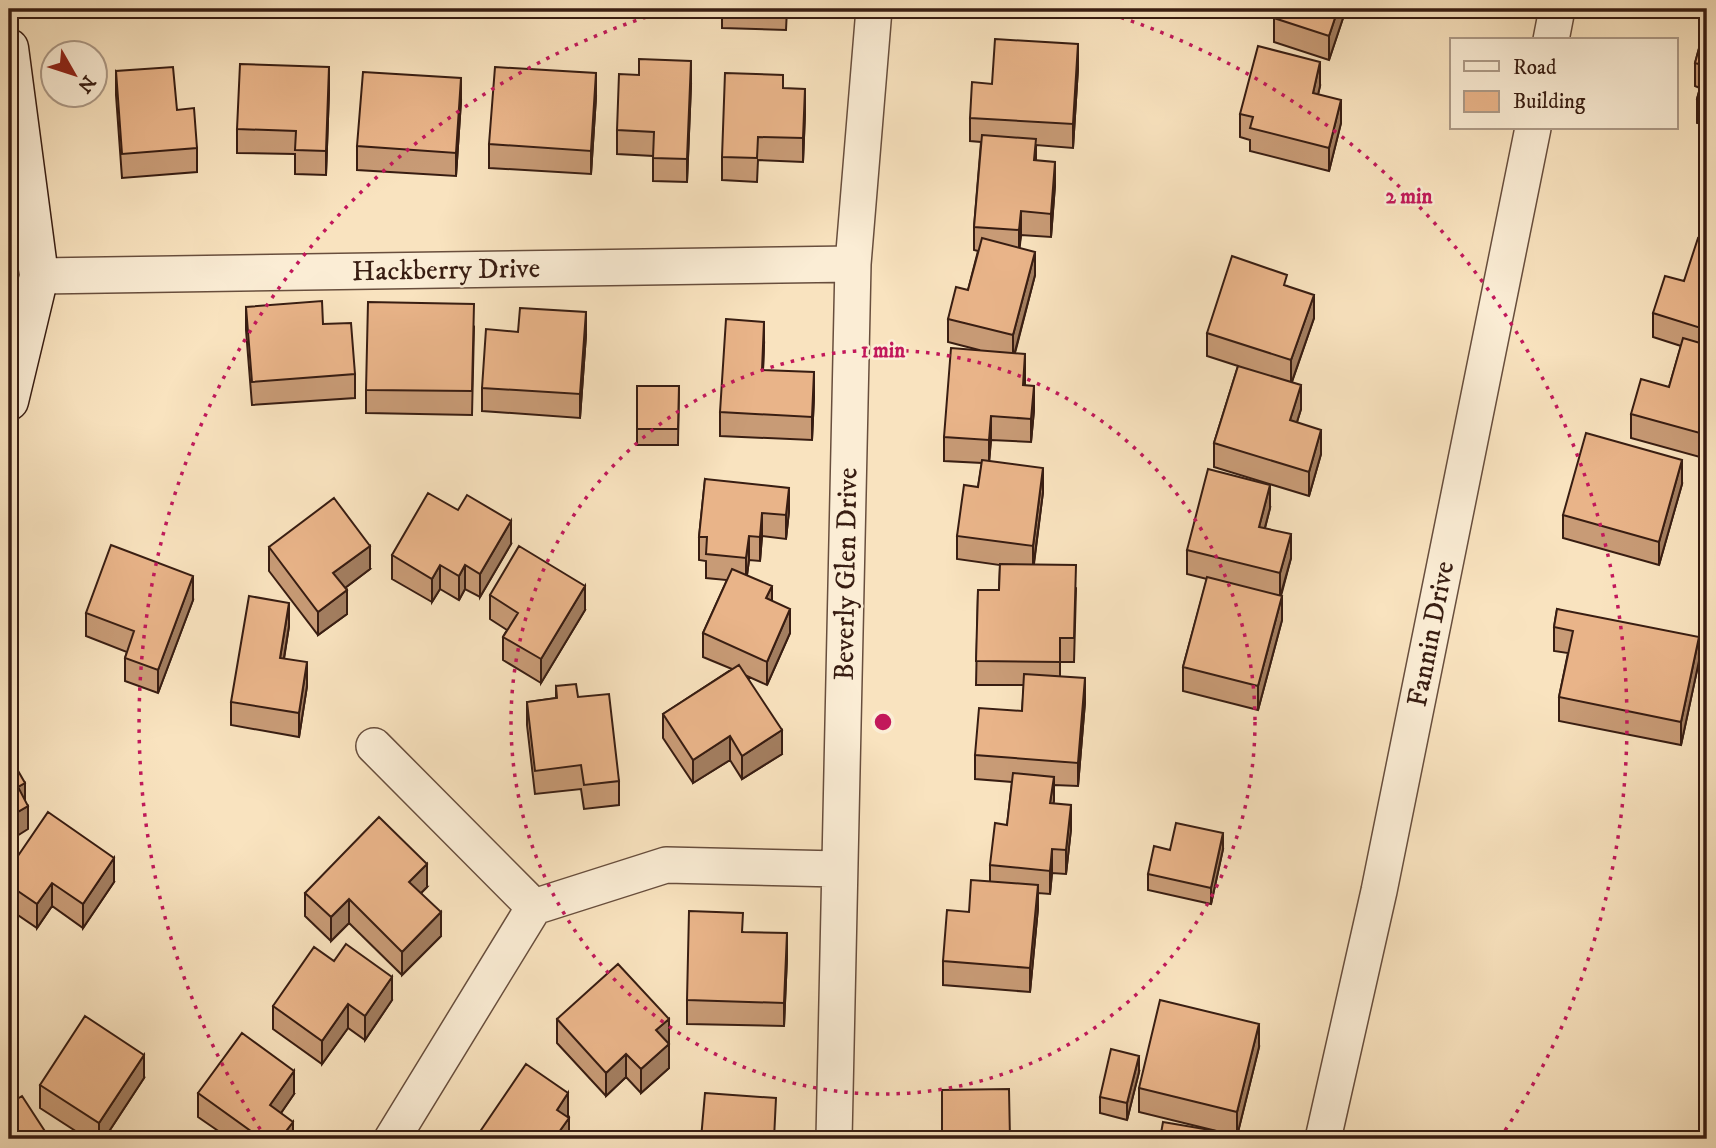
<svg xmlns="http://www.w3.org/2000/svg" width="1716" height="1148" viewBox="0 0 1716 1148" font-family="'IM FELL DW Pica',serif">
<rect width="100%" height="100%" fill="#f9e3bf"/>
<filter id="stains"><feTurbulence type="fractalNoise" baseFrequency=".00286" numOctaves="4"/><feColorMatrix values="0 0 0 0 .2 0 0 0 0 .09 0 0 0 0 .02 0 0 0 .5 -.17"/></filter>
<radialGradient id="worn" r=".72"><stop offset=".6" stop-color="#630" stop-opacity="0"/><stop offset="1" stop-color="#630" stop-opacity=".3"/></radialGradient>
<g fill="none" stroke-linecap="round" stroke-linejoin="round">
<defs>
<path id="street" d="M1551 40 1557 9
M39 276 853 264
M374 746 534 907
M392 1139 534 907 666 865 839 869
M834 1139 853 264 874 9
M1323 1139 1379 891 1533 128"/>
<path id="secondary" d="M9 48 39 276 9 401"/>
</defs>
<!-- street casing -->
<use href="#street" stroke="#684e3d" stroke-width="38"/>
<!-- secondary casing -->
<use href="#secondary" stroke="#381d12" stroke-width="41"/>
<!-- street -->
<use href="#street" stroke="#fbedd5" stroke-width="35"/>
<!-- secondary -->
<use href="#secondary" stroke="#fbedd5" stroke-width="38"/>
</g>
<!-- wall -->
<path fill="#c89b76" stroke="#381d12" stroke-width="2" d="M97 9H141V13L97 14Z
M722 9H787L786 30 722 28Z
M1277 9H1346L1329 60 1274 42V18Z
M1707 19V125L1697 123V99L1700 88 1695 86V63Z
M1078 68 1073 148 1036 145V161L1055 185 1051 237 1021 235 1019 248 1035 275 1015 353 1025 377V385L1034 410 1031 442 991 440 989 461 1043 492 1034 564 1076 588 1074 662H1060V676L1085 702 1078 786 1054 785 1053 804 1071 829 1066 874 1052 873 1050 894 1038 893V908L1030 992 943 985V961L969 912 990 881V865L1007 825 1012 782 975 779V755L1022 711 1024 685H976L978 590H999L1000 565 957 559V536L978 487 982 463 944 461V437L979 350 948 342V319L968 290 978 251 974 250V227L981 142 970 141V118L992 84Z
M116 71 177 110 197 148V172L122 178 116 95Z
M691 85 687 182 653 181V156L617 154V130Z
M1320 86 1318 94 1341 123 1329 171 1250 151V140L1240 137V114Z
M783 88 805 113 803 162 758 160 757 182 722 180V157Z
M329 91 326 175 295 174V154L237 153V129Z
M596 97 591 174 489 168V144Z
M461 101 456 176 357 170V146Z
M1707 189V237L1701 235V211Z
M1707 242V459L1631 438V414L1669 387 1681 346 1653 337V313L1684 281Z
M1287 286 1314 318 1292 382 1301 409 1297 422 1321 454 1309 496 1214 467V443L1238 366 1207 356V333Z
M246 307 323 324 355 374V398L252 405 246 330Z
M474 327 472 415 366 413V390Z
M518 332 586 335 580 418 482 411V388Z
M764 345 763 370 814 396 812 440 720 436V412Z
M637 386H679L678 445H637Z
M705 479 789 511 786 539 762 536 760 561 749 560 747 575 772 601 790 633 767 685 747 676 782 754 742 779 730 760 693 783 663 738V714L732 669 703 657V633L727 580 706 578V561L699 560V537Z
M1682 484 1659 565 1563 538V515Z
M1270 508 1265 528 1291 558 1281 596 1282 620 1258 710 1183 691V667L1207 579 1187 574V550Z
M511 544 480 597 465 589 459 600 440 589 432 602 392 579V555Z
M269 547 370 569 345 588 347 614 318 635 269 571Z
M490 595 585 610 541 683 503 660V637L507 630 490 619Z
M193 600 158 693 125 681V658L127 652 86 636V613Z
M1557 609 1699 661 1681 745 1559 721V697L1568 653 1554 651V627Z
M289 626 284 659 307 686 299 737 231 725V702Z
M556 686 578 697 619 781V805L584 809 581 789 535 794 527 725V702L556 698Z
M1223 849 1211 904 1148 890V874L1170 850Z
M9 869 114 882 83 928 52 906 37 928 9 909Z
M427 887 421 893 441 936 402 975 349 923 331 941 305 916V893Z
M743 932 787 957 784 1026 687 1024V1000Z
M334 961 392 1000 365 1040 348 1028 322 1064 273 1029V1006Z
M557 1019 669 1043V1068L641 1093 626 1077 606 1096 557 1043Z
M1259 1047 1237 1136 1139 1112V1088Z
M1139 1072 1127 1120 1100 1113V1097Z
M144 1078 104 1139H88L40 1108V1085Z
M198 1093 294 1094 281 1113 293 1139H230L198 1117Z
M568 1116 569 1139H475Z"/>
<!-- shaded-wall -->
<path fill="#a37e60" stroke="#381d12" stroke-width="2" d="M1338 9H1346L1329 60V36Z
M1078 44V68L1073 148V124Z
M691 61V85L687 182V159Z
M1320 62V86L1313 116V93Z
M329 67V91L326 175V151Z
M596 73V97L591 174V151Z
M461 78V101L456 176V153Z
M805 89V113L803 162V138Z
M1341 100V123L1329 171V148Z
M1055 162V185L1051 237V214Z
M1021 211V235L1019 254V230Z
M1035 252V275L1013 359V335Z
M1314 295V318L1291 384V360Z
M586 312V335L580 418V394Z
M764 322V345L762 393V370Z
M1025 354V377L1023 409V385Z
M814 372V396L812 440V417Z
M1301 385V409L1290 444V420Z
M1034 386V410L1031 442V419Z
M991 416V440L989 464V440Z
M1321 430V454L1309 496V472Z
M1682 460V484L1659 565V542Z
M1043 468V492L1033 569V546Z
M1270 485V508L1259 550V527Z
M789 488V511L786 539V515Z
M762 513V536L760 561V537Z
M511 521V544L480 597V574Z
M1291 534V558L1280 597V573Z
M749 536V560L746 582V558Z
M370 546V569L333 597V573Z
M440 565V589L432 602V579Z
M465 565V589L459 600V576Z
M193 576V600L158 693V670Z
M585 586V610L541 683V659Z
M772 586V609L766 598Z
M347 590V614L318 635V612Z
M1282 596V620L1258 710V686Z
M289 603V626L280 682V658Z
M790 609V633L767 685V662Z
M1699 637V661L1681 745V722Z
M307 662V686L299 737V713Z
M1085 678V702L1078 786V763Z
M782 730V754L742 779V756Z
M730 736V760L693 783V760Z
M1054 777V801L1050 827V803Z
M25 783V806L18 787Z
M1071 805V829L1066 874V850Z
M28 806V829L9 841V817Z
M1223 833V849L1211 904V888Z
M1052 849V873L1050 894V871Z
M114 858V882L83 928V904Z
M427 864V887L409 905V882Z
M52 883V906L37 928V904Z
M1038 885V908L1030 992V968Z
M349 899V923L331 941V917Z
M441 912V936L402 975V952Z
M787 933V957L784 1026V1003Z
M392 977V1000L365 1040V1016Z
M348 1004V1028L322 1064V1041Z
M669 1019V1043L656 1054V1030Z
M1259 1024V1047L1237 1136V1112Z
M669 1044V1068L641 1093V1069Z
M626 1054V1077L606 1096V1073Z
M144 1055V1078L104 1139H99V1123Z
M1139 1056V1072L1127 1120V1103Z
M294 1071V1094L270 1129V1105Z
M568 1093V1116L557 1133V1110Z
M569 1118V1139H554Z
M293 1122V1139H280Z"/>
<!-- building -->
<path fill="#e9b489" stroke="#381d12" stroke-width="2" d="M722 9H786V14L722 12Z
M1277 9H1338L1329 36 1274 18Z
M1707 19V102L1697 99 1706 66 1695 63Z
M995 39 1078 44 1073 124 970 118 972 82 992 84Z
M1258 46 1320 62 1313 93 1341 100 1329 148 1250 128 1253 117 1240 114Z
M639 59 691 61 687 159 653 158 654 132 617 130 619 74 639 75Z
M240 64 329 67 326 151 295 150 296 131 237 129Z
M173 67 177 110 194 108 197 148 122 154 116 71Z
M495 67 596 73 591 151 489 144Z
M363 72 461 78 456 153 357 146Z
M725 73 783 75V88L805 89 803 138 758 137 757 158 722 157Z
M982 135 1036 139 1034 160 1055 162 1051 214 1021 211 1019 230 974 227Z
M1707 189V213L1701 211Z
M982 238 1035 252 1013 335 948 319 956 287 968 290Z
M1698 238 1707 242V330L1653 313 1665 276 1684 281Z
M1232 256 1287 275 1284 285 1314 295 1291 360 1207 333Z
M322 301 323 324 351 323 355 374 252 382 246 307Z
M368 302 474 304 472 391 366 390Z
M520 308 586 312 580 394 482 388 486 329 518 332Z
M726 319 764 322 762 370 814 372 812 417 720 412Z
M1683 338 1707 345V435L1631 414 1641 379 1669 387Z
M951 348 1025 354 1023 385 1034 386 1031 419 991 416 989 440 944 437Z
M1238 366 1301 385 1290 420 1321 430 1309 472 1214 443Z
M637 386H679L678 429H637Z
M1586 433 1682 460 1659 542 1563 515Z
M982 460 1043 468 1033 546 957 536 964 485 978 487Z
M1208 469 1270 485 1259 527 1291 534 1280 573 1187 550Z
M705 479 789 488 786 515 762 513 760 537 749 536 746 558 706 554 707 537H699Z
M428 493 458 510 467 495 511 521 480 574 465 565 459 576 440 565 432 579 392 555Z
M334 498 370 546 333 573 347 590 318 612 269 547Z
M111 545 193 576 158 670 125 658 134 631 86 613Z
M519 546 585 586 541 659 503 637 518 613 490 595Z
M1000 564 1076 565 1074 638H1060V662L976 661 978 590H999Z
M732 569 772 586 766 598 790 609 767 662 703 633Z
M1207 577 1282 596 1258 686 1183 667Z
M249 596 289 603 280 658 307 662 299 713 231 702Z
M1557 609 1699 637 1681 722 1559 697 1573 631 1554 627Z
M739 665 782 730 742 756 730 736 693 760 663 714Z
M1024 674 1085 678 1078 763 975 755 979 708 1022 711Z
M576 684 578 697 609 694 619 781 584 785 581 765 535 771 527 702 557 698 556 686Z
M13 762 25 783 18 787 28 806 9 817V765Z
M1013 773 1054 777 1050 803 1071 805 1066 850 1052 849 1050 871 990 865 995 823 1007 825Z
M48 812 114 858 83 904 52 883 37 904 9 885V869Z
M379 817 427 864 409 882 441 912 402 952 349 899 331 917 305 893Z
M1176 823 1223 833 1211 888 1148 874 1154 846 1170 850Z
M971 880 1038 885 1030 968 943 961 947 910 969 912Z
M689 911 743 913 742 932 787 933 784 1003 687 1000Z
M346 944 392 977 365 1016 348 1004 322 1041 273 1006 314 947 334 961Z
M618 964 669 1019 656 1030 669 1044 641 1069 626 1054 606 1073 557 1019Z
M1160 1000 1259 1024 1237 1112 1139 1088Z
M85 1016 144 1055 99 1123 40 1085Z
M242 1033 294 1071 270 1105 293 1122 280 1139H262L198 1093Z
M1111 1049 1139 1056 1127 1103 1100 1097Z
M526 1064 568 1093 557 1110 569 1118 554 1139H549L538 1132 533 1139H475Z
M1009 1089 1010 1139H925H942V1090Z
M705 1093 776 1098 774 1139H701Z
M22 1096 50 1139H9V1104Z
M1163 1122 1222 1132 1221 1139H1160Z
M1521 1135 1522 1139H1508Z"/>
<!-- distance rings -->
<g fill="none" stroke="#c2185b" stroke-width="3.5" stroke-dasharray="3.5 7">
<circle cx="883" cy="722" r="372"/>
<path d="M266 1138A744 744 0 0 1 665 11M1101 11A744 744 0 0 1 1500 1138"/>
</g>
<g text-anchor="middle" dominant-baseline="central" stroke-width="5" stroke-linejoin="round" paint-order="stroke">
<!-- street labels -->
<g font-size="28" fill="#381d12" stroke="#fbedd5">
<text transform="translate(446 270) rotate(-1)">Hackberry Drive</text>
<text transform="translate(846 574) rotate(-89)">Beverly Glen Drive</text>
<text transform="translate(1431 634) rotate(-79)">Fannin Drive</text>
</g>
</g>
<circle cx="883" cy="722" r="10" fill="#c2185b" stroke="#fbedd5" stroke-width="3.5"/>
<g font-size="21" text-anchor="middle" font-weight="bold" fill="#c2185b" stroke="#fbedd5" stroke-width="5" stroke-linejoin="round" paint-order="stroke">
<text x="1409" y="203">2 min</text>
<text x="883" y="357">1 min</text>
</g>
<!-- margin -->
<rect width="1716" height="1148" fill="none" stroke="#f9e3bf" stroke-width="35"/>
<rect x="10" y="10" width="1695" height="1127" fill="none" stroke="#381d12" stroke-width="3.5"/>
<rect x="18" y="18" width="1681" height="1113" fill="none" stroke="#381d12" stroke-width="2"/>
<!-- legend -->
<rect x="1450" y="38" width="228" height="91" fill="#fbedd5" stroke="#ad9a87" stroke-width="2"/>
<rect x="1464" y="61" width="35" height="10" fill="#fbedd5" stroke="#ad9a87" stroke-width="2"/>
<text x="1513" y="74" font-size="21" fill="#381d12">Road</text>
<rect x="1464" y="91" width="35" height="21" fill="#e9b489" stroke="#ad9a87" stroke-width="2"/>
<text x="1513" y="108" font-size="21" fill="#381d12">Building</text>
<!-- north arrow -->
<g transform="translate(74 74) rotate(129)"><circle r="33" fill="#fbedd5" stroke="#ad9a87" stroke-width="2"/>
<path d="M0-5L12 26L0 18L-12 26Z" fill="#8f2418"/>
<text y="-10" font-size="19" font-weight="bold" text-anchor="middle" fill="#381d12">N</text>
</g>
<rect width="100%" height="100%" filter="url(#stains)"/>
<rect width="100%" height="100%" fill="url(#worn)"/>
</svg>
